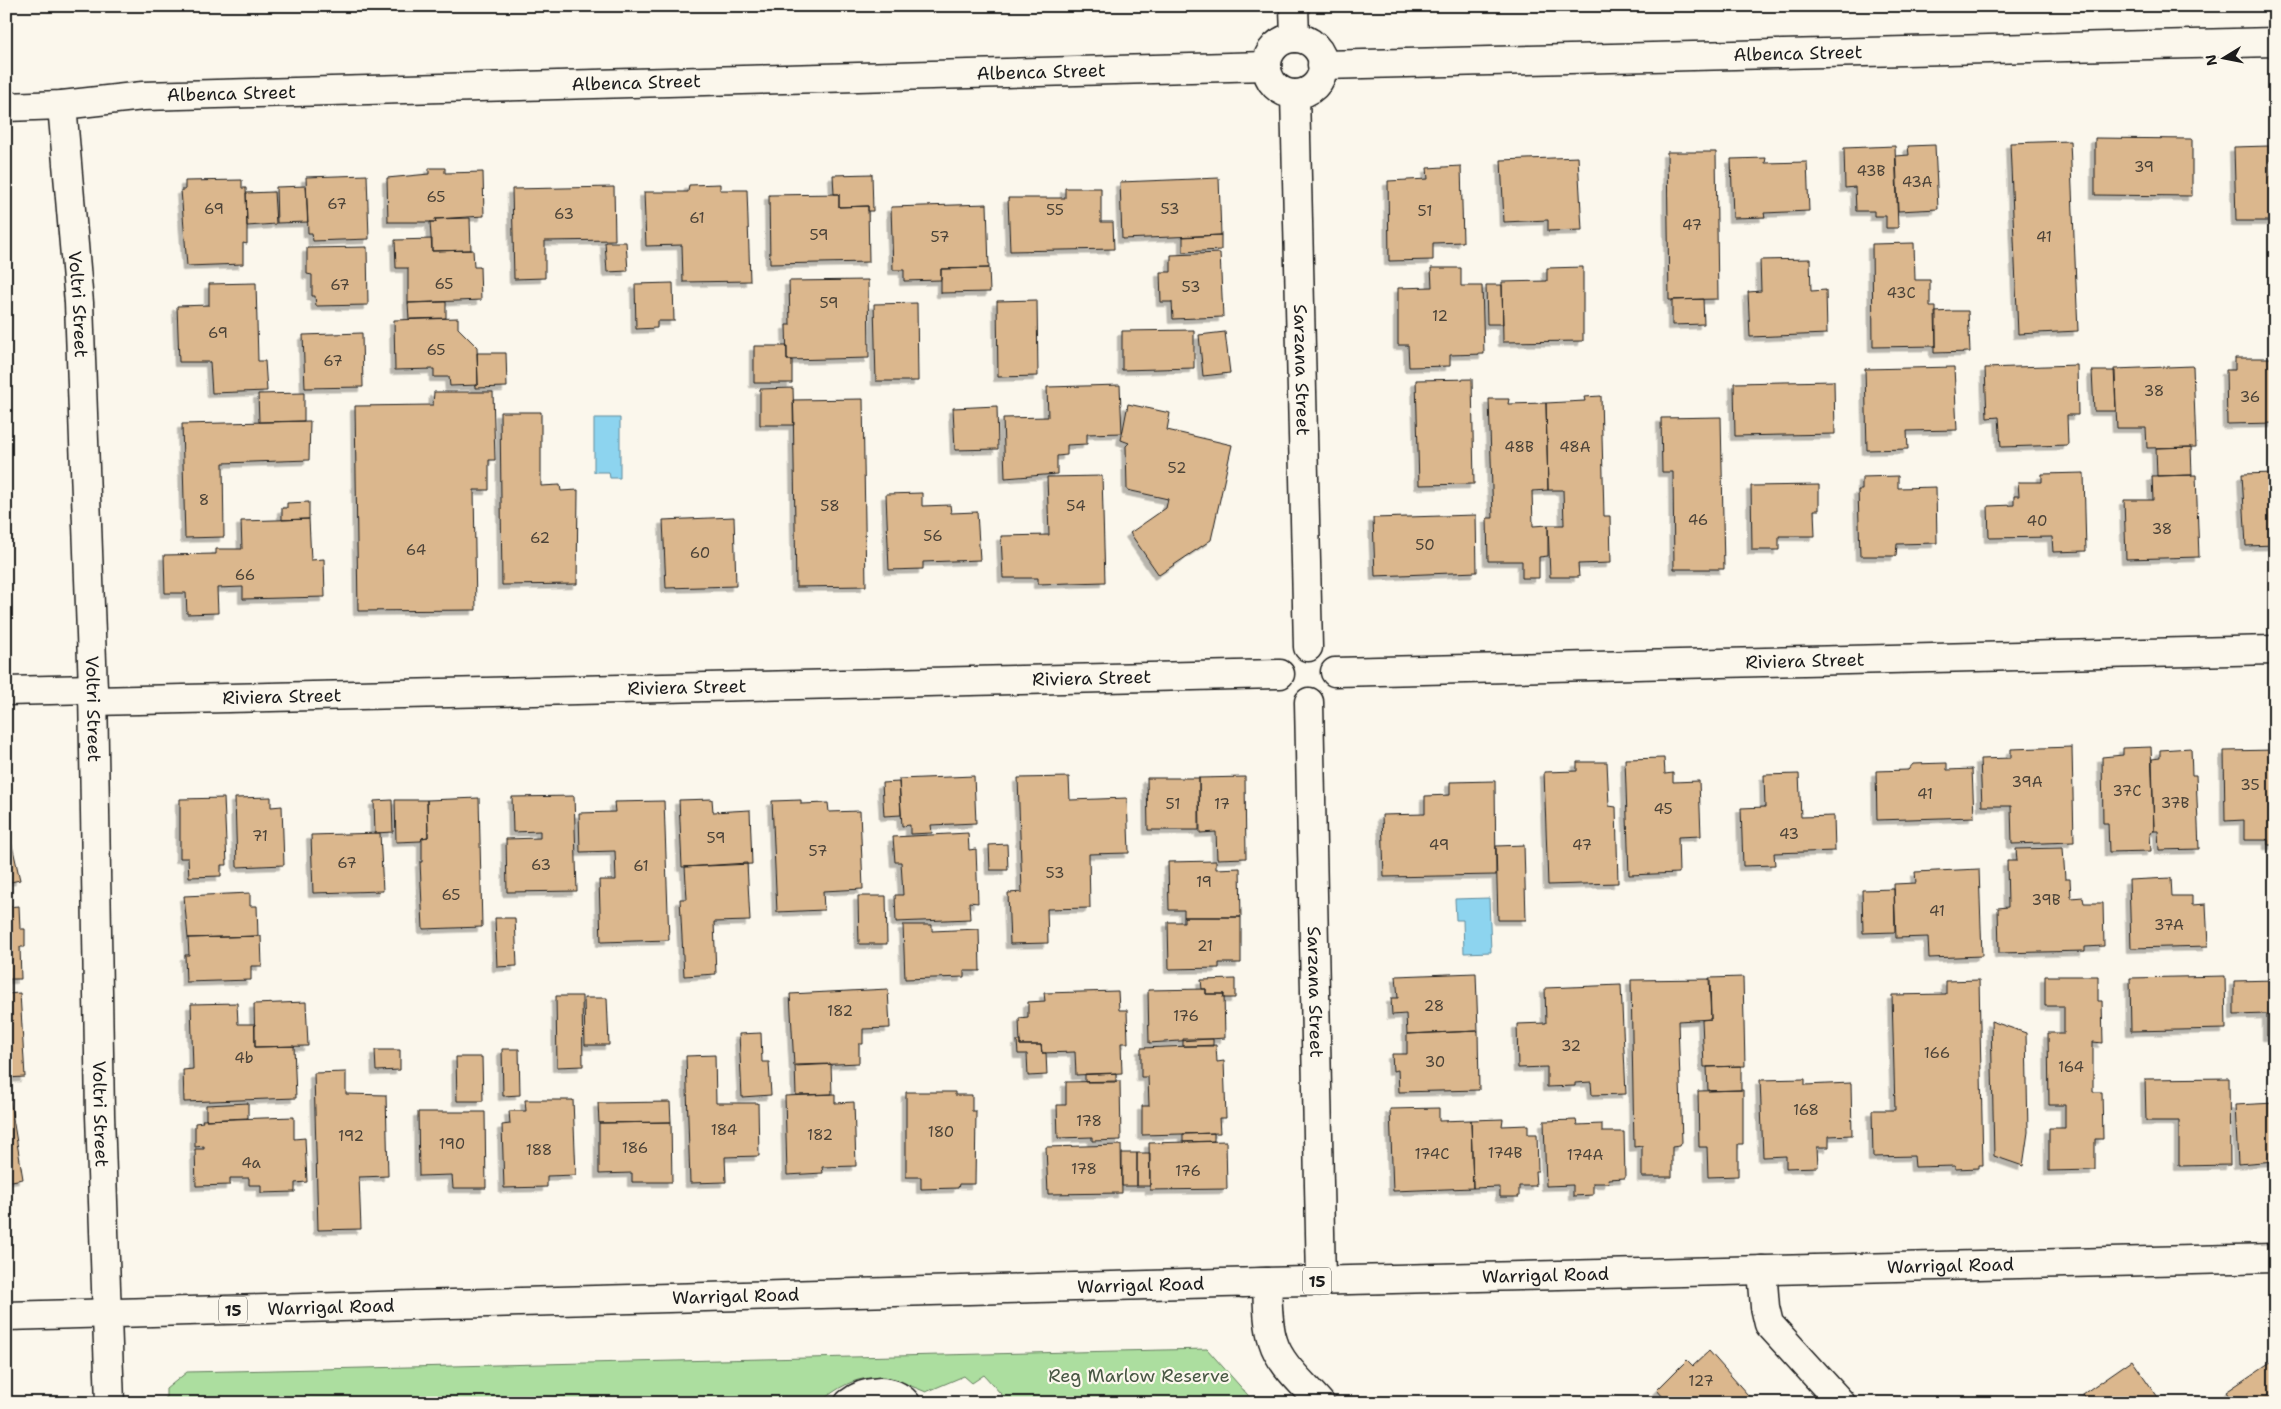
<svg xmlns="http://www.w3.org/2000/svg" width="2281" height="1409" viewBox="0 0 2281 1409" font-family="'Shantell Sans',sans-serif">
<defs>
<filter id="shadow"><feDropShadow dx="-4.5" dy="4.5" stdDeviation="0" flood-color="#0004"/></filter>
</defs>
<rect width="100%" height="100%" fill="#fbf7ec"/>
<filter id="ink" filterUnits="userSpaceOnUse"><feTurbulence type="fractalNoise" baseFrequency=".02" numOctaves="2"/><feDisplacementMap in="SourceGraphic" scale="10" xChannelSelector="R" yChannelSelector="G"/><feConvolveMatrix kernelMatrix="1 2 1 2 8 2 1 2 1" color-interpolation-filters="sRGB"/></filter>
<g filter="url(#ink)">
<!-- green -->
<path fill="#acde9f" stroke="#647d5e" d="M1207 1349 1255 1403H1009L984 1375 972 1383 964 1376 926 1392C881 1373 858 1370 819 1403H166V1389L187 1372Z"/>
<!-- water -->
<path fill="#8dd4ef" stroke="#608a9b" d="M594 418H620V478H610L609 472H594Z
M1489 898 1491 952 1464 953 1463 920H1456L1455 899Z"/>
<!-- building -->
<path fill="#dbb78d" stroke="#1c1c1c" filter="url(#shadow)" d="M2095 138 2192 139V196L2095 195Z
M2070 141 2078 331 2018 334 2010 143Z
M1935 145 1938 209 1898 211 1896 156 1909 155 1908 146Z
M1895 146 1898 228H1886V216H1874V211H1856L1855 187 1845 188 1844 148Z
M2269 146 2270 177H2275V221H2236L2234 147Z
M1667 152H1716L1718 299 1669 300Z
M1578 157 1582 230 1548 231V220L1504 222 1501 160Z
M1766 158 1765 163 1807 162 1809 211 1764 213 1765 217 1733 218 1731 159Z
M1461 166 1463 242 1433 243V260L1389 261 1388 181 1428 179 1427 168Z
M429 168H445V173L483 172 484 216 435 219 436 222H388L387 178 429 174Z
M872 174 873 211H868V206L839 207V194H834L833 175Z
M367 175 369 239 313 241 312 233H308L306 177Z
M1219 178 1221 235 1122 239 1120 182Z
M242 180V188H246L247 226V244L243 243V264L187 266 181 190H185V181Z
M720 184V190H747L750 281 683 282 682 245 646 246 644 192H688L689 185Z
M306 186 308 222 277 223 276 187Z
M614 187 615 240 545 241V278L514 279 512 189Z
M1065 188H1101V222H1113L1114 249 1010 251 1008 198H1065Z
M274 192 276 224 247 226 246 193Z
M839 194V207L868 206 869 262 770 264 769 195Z
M987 204 989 268 941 269V280L904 281V270H893L891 207Z
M470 218 471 250 432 251 430 222H436L435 219Z
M1221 235V250L1183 252V237Z
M432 239V251L473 250 474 267H480L481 300 408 303V268H396L395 240Z
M605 242H626L628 271 607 272Z
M1914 243 1915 280H1930V307H1936V346L1873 347 1872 244Z
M367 247 368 305 316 306 315 296H312V275L307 274V248Z
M1220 253 1223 317 1173 319 1172 302H1161L1160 272H1171V255Z
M1810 259 1811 291 1826 290 1827 334 1750 337 1748 292 1761 291 1760 260Z
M1583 267V341L1503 342 1502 282 1547 281V268Z
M989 268 990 292 941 293V269Z
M1431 268H1461V286H1482L1484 354 1450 355V366L1409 367 1408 345H1398V288L1432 287Z
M868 280 869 358 787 360 786 325H790L789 281Z
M256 283 258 361H265L267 391 212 393 210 362H179L177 306 209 305V284Z
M673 283 674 321H657V328L636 329 635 284Z
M1486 285H1502L1503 324H1487Z
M1703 299 1704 324 1672 325V300Z
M1037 300 1038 376 998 377 997 301Z
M446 302V318L409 319 408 303Z
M917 303 918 381H876L874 304Z
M1953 311H1968L1970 352 1934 353V346H1936L1935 312Z
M458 318V328L477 347 478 385 450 386 449 377H434V369L395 370 394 320Z
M1194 330V368L1122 370V331Z
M1225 332 1230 373 1203 376 1199 335Z
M362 333 363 387 305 388 303 335Z
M754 346H787V360H792V383H754Z
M477 353H506L507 387 475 388V385H478Z
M2235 358H2275V423L2227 424 2226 370H2235Z
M2077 365 2078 415H2067L2068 445 2001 447 1999 417 1987 418 1985 368Z
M2193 366 2196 447 2147 448 2146 428H2117L2114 369Z
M1954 367 1957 430 1907 431 1908 449 1867 450 1865 369Z
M2092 371H2115L2116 411H2094Z
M1472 379 1474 484 1419 485 1416 380Z
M1834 381 1835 434 1735 436 1734 383Z
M1120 385 1122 433 1087 434V444L1067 445V455L1057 456V474L1005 478 1003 418 1048 417 1047 387Z
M793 388 794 425H760V389Z
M434 392H493L495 460H489V490H474L476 610 358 611 355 406 433 405Z
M304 393V421L259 422 258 394Z
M1601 396 1604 516H1610L1611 563 1578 564 1579 577H1550L1548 525H1564L1563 490H1548L1546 403 1585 401 1584 397Z
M863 399 866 586 796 587 793 400Z
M1489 399H1509L1508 404 1546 403 1548 490 1532 491 1533 526 1548 525V556L1539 557V578H1522V561H1488L1487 518H1493Z
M1128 404 1170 413 1167 430 1232 445 1211 540 1159 575 1130 533 1166 508 1168 499 1127 490 1126 446 1129 443 1121 440Z
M997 406 998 449 955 450 953 408Z
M500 412H541V486L560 485 561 491 578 490 577 584 502 585Z
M1721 417 1724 569H1674L1673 472H1662L1661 418Z
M310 421 309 460 223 463 224 537 185 538 182 424Z
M2191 447 2192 475 2157 476 2156 448Z
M2084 473 2086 551 2053 552 2052 537 1989 538 1988 506 2014 505V496H2019L2018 482H2042V474Z
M2275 473V545L2246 546 2242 474Z
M2196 475 2199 557 2126 559 2124 500H2153L2152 476Z
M1102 476 1105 582 1038 584V578H1003L1001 536 1049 535 1047 477Z
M1898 476V488L1936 487 1937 543 1897 544 1896 556H1860L1858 490H1862V477Z
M1819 485V510H1814L1815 536H1779V550H1752L1751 486Z
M922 493V506L950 505 951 513 977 512 980 560 923 562V569L889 570 886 494Z
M309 502V519L282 520V508H287V503Z
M1476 515 1477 572 1375 576 1373 518Z
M734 517 736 586 666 588 663 520Z
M309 519 311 560 324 559 325 597 243 599V587L217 588 218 613 187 614 186 593H165L164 555 216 554V549H242L241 521Z
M2072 747 2074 842 2012 844 2011 806H1982L1980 759 2011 758V749Z
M2151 747 2154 831 2150 833 2151 851 2109 852 2108 823H2103L2102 757 2123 755V748Z
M2191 748 2192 775H2196L2199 849 2159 850 2158 831H2154L2152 759 2160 758V750Z
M2275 750V845H2268V840H2244V820L2225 821 2224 751Z
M1664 758 1665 774 1673 773V782L1699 781 1701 836 1678 837 1679 873 1629 875 1625 759Z
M1577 762H1607L1609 806 1616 807 1618 883 1548 885 1544 772 1577 771Z
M1947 763V770L1972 769 1974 817 1877 820 1876 771 1908 770 1913 764Z
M1799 774 1801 817 1834 816 1835 851 1774 853 1775 865 1743 866 1741 808 1765 807 1764 775Z
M974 776 976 823 931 825 932 833 910 834V825L902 826 899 779Z
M1069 777 1070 800 1127 798 1129 853 1089 854 1090 908 1047 909 1048 943 1010 944 1008 893 1022 892 1018 778Z
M1245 777 1246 858 1217 859 1216 832 1200 833 1199 778Z
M1147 778H1199V830H1148Z
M1495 781 1496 875 1384 877 1382 815 1425 814V796L1450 795V782Z
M899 782 901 815 884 816 882 783Z
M574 796 577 891 507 892 506 839 540 838V831L513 832 512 797Z
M271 797V807L282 806 284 865 237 867 235 798Z
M224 798 227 865H221V876L189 877 188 858H180V799Z
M479 798 482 927 423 929 420 862H422V838L428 837 427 800Z
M712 799 713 812 750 810 752 864 682 867 679 800Z
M392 800 393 832 375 833 374 801Z
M395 800H427L428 837 422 838 421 841 396 842Z
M801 800V804L828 803 829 812 860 811 863 889 823 891 824 910 777 912 772 801Z
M664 801 669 940 601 942 599 880H616L615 851 580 852 579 813 615 812 614 802Z
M6 819 20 880 6 883Z
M380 833 383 891 313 893 311 835Z
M968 833 969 850 976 849 978 903 969 902 970 919 896 922 895 895H903L901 862H895L893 837Z
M1007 844 1008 870H990L989 845Z
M1524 845 1526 920H1498L1496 846Z
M2063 848 2065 879H2070L2071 898 2083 897 2084 903H2103L2104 946 2085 947V951L1999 953 1998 908 2008 907 2007 861H2017L2016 849Z
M1216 861V869L1240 868 1241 917H1184V910H1169L1168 862Z
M747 863 750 921 714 922 716 974 684 976 680 899H687L685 867Z
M1979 869 1982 956 1929 958 1928 937 1896 938 1894 884 1916 883 1915 872Z
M2171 878 2172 896H2192V905L2206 904 2208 946 2131 948 2129 880Z
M1894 889 1895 932 1863 933 1862 890Z
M250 893V906H257L258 936 188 938 184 896Z
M858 896H886L887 944H859Z
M19 906 20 929H25V947H20L21 979H10V992H6V907Z
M1184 917H1241V963H1219V968L1169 969 1168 922H1184Z
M495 918H515L517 966 497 967Z
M903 925H932V931L979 929 980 971H964V977L905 979Z
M261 936 262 966H251V980L186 982 185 955H189L188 938Z
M1476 973 1478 1031 1407 1034 1406 1014 1392 1015 1391 998H1398L1396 976Z
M2045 976H2098V1001H2102L2103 1043 2093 1042V1092H2102L2103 1139H2095V1170L2049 1171V1128H2065V1105H2049L2048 1033H2064V1006H2045Z
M2225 976 2226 1029 2131 1031 2130 978Z
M1743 977 1745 1066 1704 1067 1702 1020 1711 1019 1709 978Z
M1235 979V998H1223L1224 994H1206V989H1202L1201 980Z
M1710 979 1711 1019 1678 1021 1682 1142 1680 1146 1672 1147V1177H1642V1146L1634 1147 1631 980Z
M1979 980 1983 1165H1979V1168L1955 1169V1166L1915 1167 1914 1156 1873 1157 1872 1110H1895L1892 995 1946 994V981Z
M2275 980V1036H2267V1014L2234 1015V981Z
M1621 985 1626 1094 1592 1095 1591 1082 1575 1083V1086L1547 1087V1067L1518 1068 1517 1024 1546 1023 1545 988Z
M888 989 890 1028 863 1029V1044H859V1063L794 1066 790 994Z
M1206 989V994H1224L1225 1038 1149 1043 1148 990Z
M1118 991 1119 1010H1127L1128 1043H1121L1122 1073 1076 1075 1075 1052 1042 1053 1041 1045H1020L1019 1018 1028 1017V1002L1045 1001 1044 993Z
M20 993 25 1077 6 1078V994Z
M556 996H582L583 1066 557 1067Z
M584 998H607L609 1045H585Z
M306 1002 308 1046 255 1047 254 1004Z
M237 1003 238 1024H255V1047L294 1046 296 1098 184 1102 183 1070 193 1069 191 1004Z
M1991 1021 2026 1033 2028 1132 2023 1166 1994 1156Z
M1478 1031 1479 1090 1399 1092 1398 1070 1393 1071 1392 1054H1407V1034Z
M761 1033 762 1062H769L771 1095 742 1097 739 1034Z
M1183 1039H1213V1046H1183Z
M1017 1041H1020V1045H1041L1042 1053H1046L1047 1075 1028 1076 1027 1054H1018Z
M1216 1045 1217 1062 1224 1061 1226 1118H1219L1220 1133 1142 1135V1106H1149L1148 1077H1141V1048Z
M502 1049H519L520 1095 503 1096Z
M375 1050H400V1070L376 1071Z
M715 1055 716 1103H758L759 1156 725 1157 726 1182 690 1183 686 1056Z
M456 1057H482L483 1101H457Z
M831 1064 832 1094 796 1095 795 1065Z
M1741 1066V1090L1708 1091 1707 1067Z
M346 1072V1094L386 1095 388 1176 359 1177 361 1229 318 1230 314 1073Z
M1116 1073V1082H1085V1074Z
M2229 1078 2230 1165 2179 1166V1121H2146L2145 1079Z
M1805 1079V1085L1851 1083 1852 1135 1829 1136V1147H1817L1818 1167 1786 1168V1156L1763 1157 1760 1080Z
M1120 1081 1121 1140 1092 1141V1137L1058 1138 1057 1105H1066V1082Z
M1743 1090V1144H1738V1176L1708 1177 1707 1147H1699L1698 1091Z
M906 1092H955V1095H972V1111H976L975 1184H959L958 1188 921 1189V1177H906Z
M835 1094V1103L854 1102 856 1166 822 1167 823 1173 787 1175 785 1096Z
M6 1100H10L23 1179 6 1182Z
M525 1100H573L576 1175 547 1176V1187L504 1188 502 1125 510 1124 509 1111H526Z
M670 1102 671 1122 599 1123 598 1103Z
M248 1103V1118L206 1120V1105Z
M2275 1103V1161L2238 1164 2235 1105Z
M1439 1108V1121L1471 1120 1473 1188 1393 1191 1390 1109Z
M418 1112H485L486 1188H453L452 1175 419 1176Z
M294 1117V1139L305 1138 307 1182 295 1183V1192L261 1193V1185H249V1178H230V1185L196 1186 195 1149H204V1146L195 1147V1123L203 1122 202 1120Z
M1503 1119 1502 1126 1528 1125V1134H1537L1538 1171H1535L1536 1186H1519V1197H1500V1187L1473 1188 1471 1120Z
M1576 1120 1577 1125 1602 1124V1132H1624L1625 1178 1608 1179 1609 1183H1593V1195L1573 1196V1185L1546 1186 1544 1121Z
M671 1122 672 1182H632V1173L599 1174V1123Z
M1214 1133V1141L1183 1142V1134Z
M1226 1141 1227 1189 1150 1190 1149 1143Z
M1121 1145 1122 1193 1048 1194 1046 1147Z
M1122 1153H1137V1186H1122Z
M1137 1153H1150V1186H1137Z
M1709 1351 1755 1403H1656L1663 1397 1657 1390 1687 1360 1693 1366Z
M2275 1359V1403H2234L2226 1392Z
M2132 1360 2162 1403H2088L2083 1394Z"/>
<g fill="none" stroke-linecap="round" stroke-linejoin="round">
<defs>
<g id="minor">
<path d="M1294 6 1295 38"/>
<circle cx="1295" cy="66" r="28"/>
<path id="s1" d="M1322 65 2275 42"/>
<path id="s2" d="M1295 94 1308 647"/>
<path id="s3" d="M62 105 79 303 93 689 100 1115 110 1403"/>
<path id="s4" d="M6 107 62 105 143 96 1267 66"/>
<path id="s5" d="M1335 672 2275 650"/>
<path d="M6 691 93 689"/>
<path id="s6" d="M93 701 1280 674"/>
<path id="s7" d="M1309 702 1321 1281"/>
<path d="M1762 1270 1765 1307 1769 1324 1841 1403"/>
<path d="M1243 1283 1267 1282C1268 1301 1267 1323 1273 1341 1280 1365 1304 1384 1320 1403"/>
<path d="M849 1403C865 1390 891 1387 906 1403"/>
</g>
<g id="trunk">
<path id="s8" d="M6 1316 1222 1283 2275 1258"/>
</g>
</defs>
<!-- minor casing -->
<use href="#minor" stroke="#1c1c1c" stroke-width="31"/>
<!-- trunk casing -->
<use href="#trunk" stroke="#1c1c1c" stroke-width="31"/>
<!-- minor -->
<use href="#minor" stroke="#fbf7ec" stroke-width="28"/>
<!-- trunk -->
<use href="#trunk" stroke="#fbf7ec" stroke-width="28"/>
</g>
</g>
<g text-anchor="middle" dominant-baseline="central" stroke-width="4.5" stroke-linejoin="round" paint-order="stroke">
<!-- number labels -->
<g font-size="15" fill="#4c4338">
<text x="2144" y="167">39</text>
<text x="1871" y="171">43B</text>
<text x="1917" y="182">43A</text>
<text x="436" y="197">65</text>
<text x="337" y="204">67</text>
<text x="214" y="209">69</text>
<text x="1170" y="209">53</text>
<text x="1055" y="210">55</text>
<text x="1425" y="211">51</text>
<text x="564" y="214">63</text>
<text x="697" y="218">61</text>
<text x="1692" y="225">47</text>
<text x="819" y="235">59</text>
<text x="940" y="237">57</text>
<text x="2044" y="237">41</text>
<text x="444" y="284">65</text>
<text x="340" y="285">67</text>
<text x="1191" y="287">53</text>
<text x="1901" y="293">43C</text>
<text x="829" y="303">59</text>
<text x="1440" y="316">12</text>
<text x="218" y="333">69</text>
<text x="436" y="350">65</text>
<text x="333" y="361">67</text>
<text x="2154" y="391">38</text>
<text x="2250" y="397">36</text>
<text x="1519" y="447">48B</text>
<text x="1575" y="447">48A</text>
<text x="1177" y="468">52</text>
<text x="204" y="500">8</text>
<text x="830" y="506">58</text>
<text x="1076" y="506">54</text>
<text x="1698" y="520">46</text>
<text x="2037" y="521">40</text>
<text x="2162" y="529">38</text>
<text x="933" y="536">56</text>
<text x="540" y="538">62</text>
<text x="1425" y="545">50</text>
<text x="416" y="550">64</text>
<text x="700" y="553">60</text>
<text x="245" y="575">66</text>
<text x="2027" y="782">39A</text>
<text x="2250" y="785">35</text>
<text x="2127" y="791">37C</text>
<text x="1925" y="794">41</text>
<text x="2175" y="803">37B</text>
<text x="1173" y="804">51</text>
<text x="1222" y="804">17</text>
<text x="1663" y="809">45</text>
<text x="1789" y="834">43</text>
<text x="260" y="836">71</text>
<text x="716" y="838">59</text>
<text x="1439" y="845">49</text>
<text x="1582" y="845">47</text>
<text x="818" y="851">57</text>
<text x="347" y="863">67</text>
<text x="541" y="865">63</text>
<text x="641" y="866">61</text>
<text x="1055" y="873">53</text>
<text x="1204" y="882">19</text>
<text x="451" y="895">65</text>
<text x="2046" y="900">39B</text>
<text x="1937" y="911">41</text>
<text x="2169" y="925">37A</text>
<text x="1205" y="946">21</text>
<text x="1434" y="1006">28</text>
<text x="840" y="1011">182</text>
<text x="1186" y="1016">176</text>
<text x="1571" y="1046">32</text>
<text x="1937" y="1053">166</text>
<text x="244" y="1058">4b</text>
<text x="1435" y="1062">30</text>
<text x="2071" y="1067">164</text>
<text x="1806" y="1110">168</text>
<text x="1089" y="1121">178</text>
<text x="724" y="1130">184</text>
<text x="941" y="1132">180</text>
<text x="820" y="1135">182</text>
<text x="351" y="1136">192</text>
<text x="452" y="1144">190</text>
<text x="635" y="1148">186</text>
<text x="539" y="1150">188</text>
<text x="1505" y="1153">174B</text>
<text x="1432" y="1154">174C</text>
<text x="1585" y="1155">174A</text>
<text x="251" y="1163">4a</text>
<text x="1084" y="1169">178</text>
<text x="1188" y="1171">176</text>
<text x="1701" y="1381">127</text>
</g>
<!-- shield labels -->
<g fill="#fbf7ec" stroke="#5f5e5a" stroke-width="1">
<rect x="1303" y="1267.5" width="28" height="27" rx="4"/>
<rect x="219" y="1296.5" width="28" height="27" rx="4"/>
</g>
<g font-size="16" font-weight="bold" fill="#1c1c1c">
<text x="1317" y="1281">15</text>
<text x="233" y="1310">15</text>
</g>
<!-- street labels -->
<g font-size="18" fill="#1c1c1c" stroke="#fbf7ec">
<text stroke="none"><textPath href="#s1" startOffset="476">Albenca Street</textPath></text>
<text stroke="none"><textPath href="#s4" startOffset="1036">Albenca Street</textPath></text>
<text stroke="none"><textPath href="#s4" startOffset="631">Albenca Street</textPath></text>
<text stroke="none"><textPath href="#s4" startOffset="226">Albenca Street</textPath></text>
<text stroke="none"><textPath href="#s3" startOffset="200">Voltri Street</textPath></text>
<text stroke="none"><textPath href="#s2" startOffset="276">Sarzana Street</textPath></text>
<text stroke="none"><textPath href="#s5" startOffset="470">Riviera Street</textPath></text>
<text stroke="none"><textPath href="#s6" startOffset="999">Riviera Street</textPath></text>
<text stroke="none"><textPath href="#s6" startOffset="594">Riviera Street</textPath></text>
<text stroke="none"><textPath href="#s6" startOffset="189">Riviera Street</textPath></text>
<text stroke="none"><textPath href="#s3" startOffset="605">Voltri Street</textPath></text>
<text stroke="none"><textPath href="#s7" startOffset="290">Sarzana Street</textPath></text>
<text stroke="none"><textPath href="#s3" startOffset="1010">Voltri Street</textPath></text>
<text stroke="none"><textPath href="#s8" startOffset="1945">Warrigal Road</textPath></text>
<text stroke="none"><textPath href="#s8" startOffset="1540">Warrigal Road</textPath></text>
<text stroke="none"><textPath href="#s8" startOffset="1135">Warrigal Road</textPath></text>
<text stroke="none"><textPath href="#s8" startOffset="730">Warrigal Road</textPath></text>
<text stroke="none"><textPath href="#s8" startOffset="325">Warrigal Road</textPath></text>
</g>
<!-- park labels -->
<g font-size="18" fill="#475643" stroke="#fbf7ec">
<text x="1139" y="1376">Reg Marlow Reserve</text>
</g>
</g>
<!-- margin -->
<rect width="2281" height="1409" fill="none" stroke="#fbf7ec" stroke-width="25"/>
<rect x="12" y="12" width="2256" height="1384" fill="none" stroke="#1c1c1c" stroke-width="2" filter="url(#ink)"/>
<!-- north arrow -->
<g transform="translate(2224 58) rotate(260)" stroke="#fbf7ec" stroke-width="4" paint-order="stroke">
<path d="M0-4L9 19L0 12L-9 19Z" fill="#1c1c1c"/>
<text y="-8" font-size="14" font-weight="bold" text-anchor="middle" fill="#1c1c1c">N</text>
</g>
</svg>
